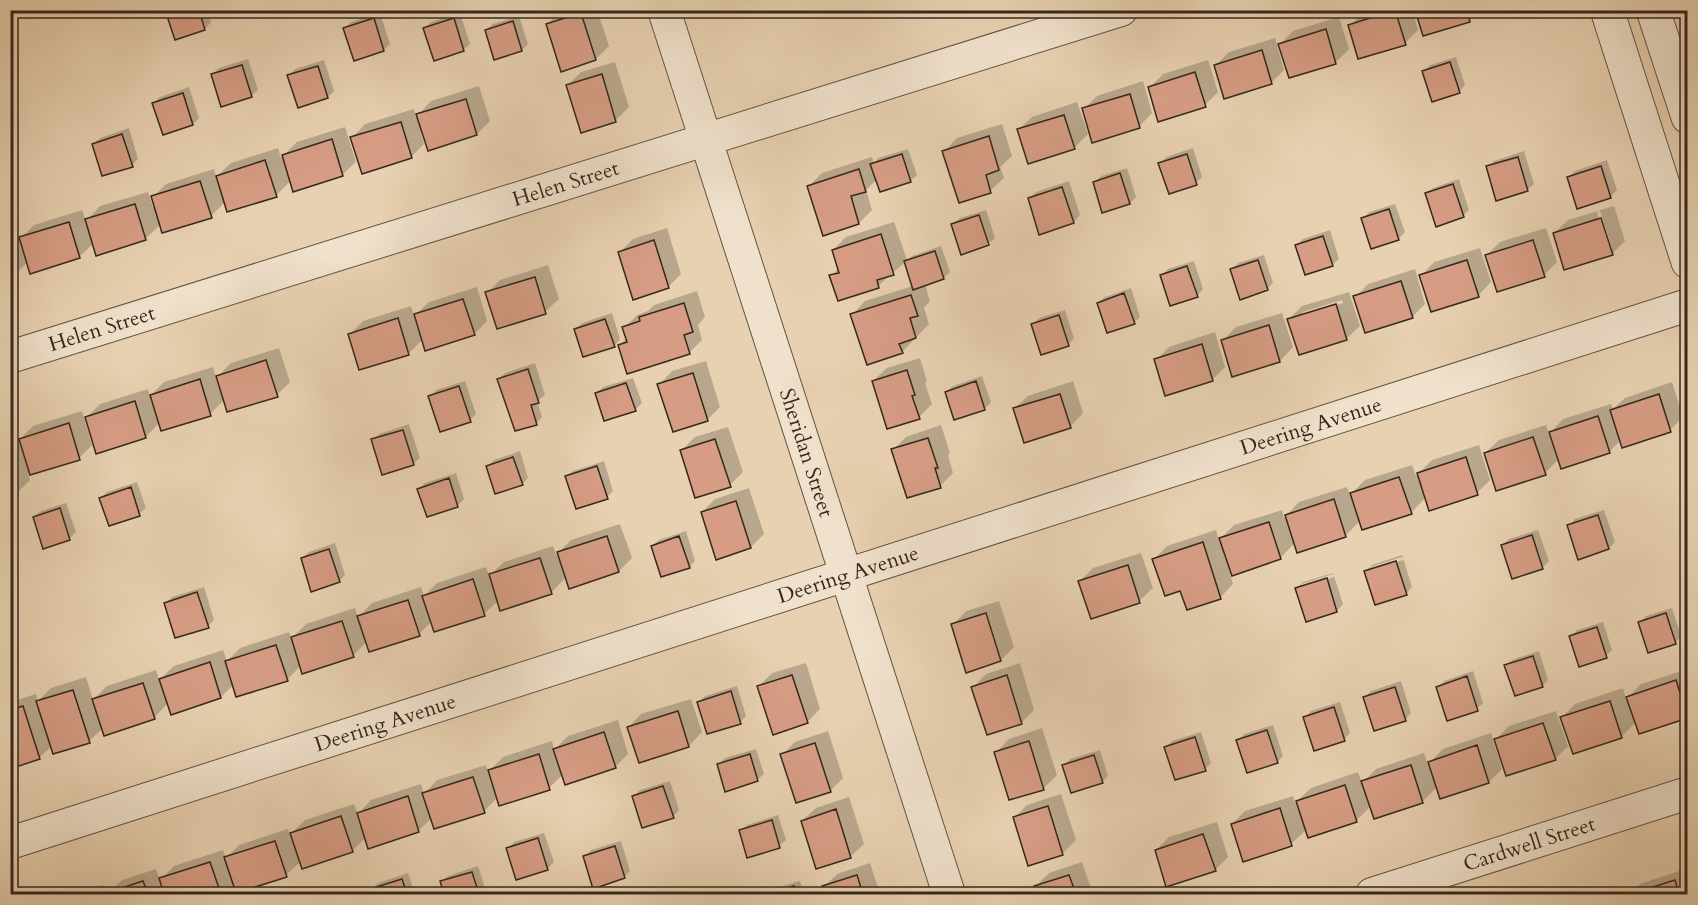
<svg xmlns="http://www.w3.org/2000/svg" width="1698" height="905" viewBox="0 0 1698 905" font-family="Cardo,serif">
<rect width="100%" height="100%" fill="#e8d1b1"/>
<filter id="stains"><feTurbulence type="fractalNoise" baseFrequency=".00333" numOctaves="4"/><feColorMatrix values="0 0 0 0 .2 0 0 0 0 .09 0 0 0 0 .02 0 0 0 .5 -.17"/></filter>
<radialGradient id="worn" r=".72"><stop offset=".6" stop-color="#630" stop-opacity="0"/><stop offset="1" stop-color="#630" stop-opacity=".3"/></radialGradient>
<!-- shadow -->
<path fill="#0003" fill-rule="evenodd" d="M167 10H207L211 22 205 29 176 38Z
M563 10H597L609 46 596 59 547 24Z
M1369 10H1412L1418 30 1405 43 1350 26 1363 12Z
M1416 10H1479L1469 20Z
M380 13 390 44 384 50 355 59 345 28 351 22Z
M460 13 470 44 463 50 425 29 431 22Z
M519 16 528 44 522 50 486 30 493 24Z
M1339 17 1349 49 1336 62 1290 76 1280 44 1293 31Z
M1275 38 1284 70 1271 83 1216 65 1229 52Z
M1456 57 1465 85 1459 92 1424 72 1430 65Z
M248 59 258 90 251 96 212 75 219 68Z
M324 60 334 91 328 97 289 76 295 69Z
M1208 60 1218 92 1205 105 1149 88 1163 74Z
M615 62 629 107 616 120 582 131 568 85 581 72Z
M1143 81 1152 113 1139 127 1084 109 1097 96Z
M479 86 490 121 477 134 421 133 424 144 411 157 352 138 365 124 414 109 416 117 431 101Z
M189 87 199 118 193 124 154 103 160 97Z
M1077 102 1088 134 1074 148 1018 130 1032 117Z
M1002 124 1012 156 1000 167 1004 178 990 191 944 152 957 138Z
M345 127 356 162 342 175 291 180 276 196 225 202 211 216 161 224 145 239 94 243 79 257 28 262 10 278V231L16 229 19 240 34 225 82 210 86 221 100 206 148 192 153 207 155 206 153 197 166 184 214 169 216 177 231 163 278 148 281 158 297 142Z
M129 128 138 159 132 165 93 144 100 138Z
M1193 148 1202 177 1196 183 1160 163 1166 157Z
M908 149 917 175 910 181 877 179 866 190 872 210 859 223 809 186 822 173 872 157 874 163 878 158Z
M1524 151 1534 184 1527 190 1488 167 1494 161Z
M1607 160 1617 190 1611 196 1578 207 1569 177 1575 171Z
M1127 168 1136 197 1130 203 1094 183 1101 176Z
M1459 179 1469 210 1463 216 1426 194 1433 188Z
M1069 181 1080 215 1074 222 1040 233 1030 198 1036 192Z
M1395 204 1405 232 1398 239 1363 219 1369 212Z
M1614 206 1625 241 1612 254 1554 233 1568 220ZM1600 211 1612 248H1609L1597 212Z
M986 210 995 238 988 244 953 224 960 218Z
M894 222 907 260 912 256 941 246 950 272 944 278 925 284 930 301 924 308 929 324 902 352 852 315 865 301 913 286 905 262 878 286 831 276 839 268 833 250 846 237Z
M667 228 681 274 668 287 620 252 633 239Z
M1546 228 1557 262 1544 275 1487 255 1500 242Z
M1330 230 1339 259 1332 265 1297 245 1303 239Z
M1480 248 1491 282 1478 296 1421 276 1434 262Z
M1264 255 1273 283 1267 289 1232 269 1238 263Z
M1194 261 1203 289 1197 296 1161 276 1168 269Z
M548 265 559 299 545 312 487 293 500 280Z
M1415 269 1425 304 1412 317 1355 297 1368 284Z
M477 287 487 321 474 334 423 339 408 354 350 334 363 321 411 306 414 316 429 302Z
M1131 288 1140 317 1134 323 1098 303 1105 297Z
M697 291 705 317 698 325 702 340 689 353 619 346 627 338 624 328 637 315 648 311 654 305Z
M1349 292 1360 326 1346 339 1289 319 1302 306ZM1342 300 1343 303 1303 315V312Z
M1065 310 1074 338 1068 345 1033 325 1039 318Z
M612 313 620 339 614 346 575 330 582 323Z
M1282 313 1293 347 1280 361 1233 375 1223 340 1236 327Z
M1215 332 1225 367 1212 380 1156 360 1169 347Z
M279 348 290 382 277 395 225 399 210 414 160 422 146 437 87 417 100 404 148 389 150 396 164 382 213 367 216 378 231 363Z
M920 358 927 381 925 383 932 404 919 417 873 381 887 368Z
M706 361 720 407 707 420 659 385 672 371Z
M535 363 545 395 537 401 542 417 536 424 499 379 505 373Z
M982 376 991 402 985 409 955 418 946 392 953 386Z
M633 378 642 403 635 410 596 394 603 387Z
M465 381 476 414 470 420 430 397 436 390Z
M1073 381 1083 413 1070 427 1014 409 1028 396Z
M1672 382 1683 417 1670 430 1621 440 1609 452 1559 459 1545 473 1485 453 1499 440 1546 425 1549 434 1563 419 1611 404 1613 409 1625 398Z
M82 411 92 445 79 458 28 474 30 480 17 493 10 496V430L14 429 18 441 33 426Z
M409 424 420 458 413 464 373 440 379 434Z
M941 425 950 453 948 455 953 473 940 486 893 450 906 437Z
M728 427 743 472 730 485 681 451 695 437Z
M1479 445 1490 480 1477 493 1426 497 1411 513 1361 520 1346 535 1295 543 1280 558 1230 574 1233 584 1220 598 1181 589 1154 559 1167 546 1216 530 1219 540 1234 525 1282 510 1284 518 1299 502 1347 487 1350 495 1365 480 1412 465 1416 476 1432 460Z
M520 451 528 478 522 484 488 466 494 460Z
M604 461 613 491 607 497 567 477 573 471Z
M456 473 464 499 458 505 428 515 419 489 425 483Z
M137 482 146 508 139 514 101 498 107 492Z
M749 488 764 534 751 547 702 512 715 499Z
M66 503 76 532 69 539 34 517 41 511Z
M1604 510 1615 542 1609 548 1569 526 1575 519Z
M620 524 632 558 619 571 566 577 551 593 499 600 484 614 432 621 419 634 367 641 353 656 301 665 287 680 234 684 221 697 168 703 154 718 103 728 89 741 52 746 39 758 10 767V702L36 694 38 701 51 688 86 677 93 700 107 686 156 670 159 680 174 666 223 650 227 661 240 648 289 632 291 639 306 624 355 608 358 618 372 603 421 587 424 596 437 583 486 567 489 576 504 562 553 546 556 555 571 540Z
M1538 530 1549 561 1542 568 1502 545 1509 539Z
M686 531 695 561 689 567 652 546 659 540Z
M335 543 345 575 339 581 302 558 309 552Z
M1141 553 1153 588 1139 601 1092 617 1080 581 1093 568Z
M1402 555 1412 587 1406 594 1366 571 1372 565ZM1402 557 1403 560 1371 570V567Z
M1333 573 1343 604 1337 611 1307 620 1297 589 1303 582ZM1333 574 1334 577 1302 587V584Z
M204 587 214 620 208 626 165 604 172 597Z
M999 601 1014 647 1001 660 953 625 966 611Z
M1672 608 1681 636 1675 643 1640 623 1646 616Z
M1603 622 1612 650 1606 656 1571 636 1577 630Z
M1539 651 1548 680 1542 686 1506 666 1512 660Z
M806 663 820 709 807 722 759 686 772 673Z
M1020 663 1034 710 1021 723 973 687 986 674Z
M1688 669V716L1640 732 1636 722 1621 737 1562 717 1575 704 1623 688 1626 699 1641 684Z
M1473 671 1483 703 1477 709 1438 687 1444 681Z
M1401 681 1411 713 1405 720 1365 697 1371 691Z
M737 686 746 716 740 722 699 702 705 696Z
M691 699 702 732 689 746 628 728 641 714Z
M1340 702 1350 733 1344 739 1305 718 1311 711Z
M1556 711 1568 746 1555 759 1496 739 1509 726Z
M618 720 628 754 615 767 563 774 549 788 498 797 484 811 432 818 418 831 366 837 352 851 301 861 286 875 234 884 224 894H107L122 880 156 869 160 880 174 866 223 850 226 858 239 845 288 829 290 835 305 820 354 804 358 814 371 800 421 784 424 794 437 780 486 765 488 772 503 757 552 741 554 750 568 736Z
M1273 725 1283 756 1277 762 1238 740 1244 734Z
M1042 728 1057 775 1044 788 1010 798 996 752 1009 739Z
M828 731 843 778 830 791 782 755 795 742Z
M1201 732 1211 763 1205 769 1166 747 1172 741Z
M1491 733 1502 769 1489 782 1438 786 1422 802 1371 806 1356 821 1307 829 1291 844 1232 824 1245 811 1293 796 1295 803 1311 788 1358 772 1362 783 1376 769 1424 753 1428 764 1443 749Z
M756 749 764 774 757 780 719 764 725 758Z
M1100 750 1108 776 1102 782 1064 766 1070 759Z
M670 781 679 810 673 817 634 796 640 790Z
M1061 794 1076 840 1062 854 1014 818 1027 805Z
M849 797 864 844 850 857 802 821 816 808Z
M778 815 786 840 779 846 741 831 747 825Z
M1217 822 1228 857 1215 870 1156 850 1169 837Z
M544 833 554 862 547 869 508 849 514 842Z
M621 841 630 871 624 877 585 857 591 850Z
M1082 862 1093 894H1039L1036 886 1049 873Z
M870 863 880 894H826L824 887 837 874Z
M478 866 487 894H446L442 882 448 876Z
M1688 868V894H1630L1640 884Z
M408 873 415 894H374L372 889 378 883Z
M800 881 804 894H765L769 890Z
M103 885 106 894H74Z"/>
<!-- building -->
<path fill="#d69d84" stroke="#35281c" stroke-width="1.5" d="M165 10H199L205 30 175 40Z
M1395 10 1406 45 1358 59 1348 25Z
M1415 10H1467L1470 22 1423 36Z
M581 13 596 60 561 72 546 24Z
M374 18 384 51 354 61 343 28Z
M454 18 464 51 434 61 423 28Z
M513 21 522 51 494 60 485 30Z
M1326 29 1336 64 1289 78 1278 44Z
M1262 50 1272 84 1224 99 1214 65Z
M1450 62 1460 93 1432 102 1422 71Z
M242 65 252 97 221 107 211 74Z
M318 66 328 98 298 108 287 75Z
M1195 72 1206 107 1158 122 1148 87Z
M602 74 616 122 581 133 566 85Z
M183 93 193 125 163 135 152 103Z
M1130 94 1140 128 1092 143 1082 108Z
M466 99 477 135 428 151 416 114Z
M1064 115 1075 149 1028 164 1017 129Z
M401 122 412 158 362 174 350 137Z
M122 134 133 167 102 176 92 144Z
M989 136 999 170 986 175 991 193 959 203 942 151Z
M332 139 343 176 293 192 282 155Z
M902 154 911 182 880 192 870 164Z
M1187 154 1197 185 1169 194 1158 163Z
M1518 157 1528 191 1496 201 1486 166Z
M265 160 277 197 227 212 216 176Z
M1601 166 1611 198 1577 209 1567 177Z
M859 169 866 192 851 196 859 224 823 236 807 186Z
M1120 173 1130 204 1102 213 1093 182Z
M200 181 212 218 162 233 151 196Z
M1453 184 1464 217 1436 227 1425 193Z
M1062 187 1074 223 1039 235 1028 198Z
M135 204 146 240 96 256 85 219Z
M1389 209 1399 240 1371 249 1361 218Z
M979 215 989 245 961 255 951 224Z
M1601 218 1613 255 1564 270 1553 233Z
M69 222 80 258 30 274 19 237Z
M881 234 894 275 877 280 879 288 838 301 829 275 839 273 832 250Z
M1323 236 1333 266 1305 275 1295 245Z
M654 240 669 288 633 300 618 252Z
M1533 240 1545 277 1497 292 1485 255Z
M935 251 944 279 913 290 904 261Z
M1258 260 1268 290 1240 300 1230 269Z
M1467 260 1479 297 1431 312 1419 275Z
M1187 266 1198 297 1170 306 1160 275Z
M535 277 546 314 497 329 485 292Z
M1401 281 1413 318 1365 333 1353 296Z
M1124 293 1135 324 1107 333 1097 303Z
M911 295 918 316 910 318 916 338 899 344 903 353 867 365 850 314Z
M463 299 475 335 425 351 414 314Z
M684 303 693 332 684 335 690 354 627 374 618 345 627 342 622 327 640 321 639 317Z
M1336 304 1347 340 1299 355 1287 319Z
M1059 315 1069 346 1041 355 1031 324Z
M398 318 409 355 359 370 348 334Z
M605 319 615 347 583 357 574 329Z
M1269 325 1280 362 1232 377 1221 340Z
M1202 344 1213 381 1165 396 1154 359Z
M266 360 278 397 227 412 216 376Z
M528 369 539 403 531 405 537 425 515 431 497 379Z
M907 370 915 395 912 396 920 419 887 429 872 381Z
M693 373 708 421 673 432 657 384Z
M200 379 211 416 161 431 150 395Z
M976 381 985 410 954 420 945 392Z
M626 383 636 411 604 421 595 393Z
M459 386 471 422 440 432 428 396Z
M1060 394 1071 428 1024 443 1013 408Z
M1659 394 1671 432 1622 448 1610 410Z
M135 401 146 438 96 454 85 417Z
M1598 416 1610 453 1561 469 1549 432Z
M69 423 80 460 30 475 19 439Z
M403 430 414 465 382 475 371 439Z
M1533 437 1546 475 1496 491 1484 453Z
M928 438 938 468H935L941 488 907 498 891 449Z
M715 439 731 487 695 498 680 450Z
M513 457 523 485 495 494 486 466Z
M1466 457 1478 495 1429 511 1417 473Z
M597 466 608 499 576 509 565 476Z
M10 472 18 495 10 497Z
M1399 477 1412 514 1362 530 1350 493Z
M449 478 458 507 427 517 417 489Z
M131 487 140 516 109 526 99 498Z
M1334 499 1346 537 1297 553 1285 515Z
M736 501 751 548 716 560 701 512Z
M60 508 70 540 43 549 33 517Z
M1598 515 1609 549 1578 560 1567 525Z
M1269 522 1281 559 1232 576 1219 538Z
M1532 535 1543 569 1512 579 1501 545Z
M607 536 619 572 569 589 557 552Z
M679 536 690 568 661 577 651 546Z
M1203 542 1221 599 1187 610 1180 591 1165 596 1152 559Z
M329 549 340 582 311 592 301 558Z
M540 558 552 594 500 611 489 574Z
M1396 561 1407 595 1375 605 1364 571Z
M1128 565 1140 603 1091 619 1078 581Z
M1327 578 1337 612 1306 622 1295 588Z
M473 579 485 616 434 632 422 596Z
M197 592 209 628 175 638 164 603Z
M408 600 420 636 369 652 357 616Z
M986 613 1001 661 966 673 951 624Z
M1666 613 1676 644 1648 653 1638 622Z
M342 621 354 657 302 674 291 637Z
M1597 627 1607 658 1579 667 1569 636Z
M276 645 288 681 236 697 225 661Z
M1533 656 1543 687 1515 696 1504 665Z
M210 662 221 698 171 715 159 679Z
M792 675 808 723 773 735 757 686Z
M1007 675 1022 724 987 735 971 687Z
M1467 676 1478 711 1447 721 1436 687Z
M1676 680 1688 718 1639 734 1626 697Z
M143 683 155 719 104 736 92 699Z
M1395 687 1406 721 1374 731 1363 697Z
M73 690 90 743 53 754 36 701Z
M731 691 741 724 707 734 697 702Z
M1610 701 1622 738 1573 754 1560 717Z
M23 706 40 759 10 769V710Z
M1334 707 1345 741 1314 751 1303 717Z
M678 711 689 747 639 763 627 727Z
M1543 723 1556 760 1506 776 1494 739Z
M1267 730 1278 763 1247 773 1236 740Z
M604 732 616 768 565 785 553 749Z
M1195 737 1206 771 1175 780 1164 747Z
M1029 741 1044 790 1009 800 994 752Z
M815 743 831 792 796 803 780 754Z
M1477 745 1489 783 1440 799 1428 762Z
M539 754 550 790 499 806 488 770Z
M750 754 758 781 725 792 717 764Z
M1094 755 1103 783 1071 793 1062 765Z
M1411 765 1423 803 1374 819 1361 781Z
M473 777 485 813 434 829 422 793Z
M1345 785 1357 822 1308 838 1296 801Z
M663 786 674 818 642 828 632 796Z
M408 796 419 832 368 849 357 813Z
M1048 806 1063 855 1028 866 1013 817Z
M1280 808 1292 846 1243 862 1231 824Z
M836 809 851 858 816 869 801 821Z
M341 816 353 852 302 869 290 833Z
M772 820 780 848 747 858 739 830Z
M1203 834 1216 871 1166 887 1155 850Z
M538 838 548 870 516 880 506 848Z
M275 841 287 877 236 893 224 857Z
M615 846 625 878 593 889 583 856Z
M210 862 221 894H164L159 878Z
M472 872 479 894H444L440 881Z
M857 875 863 894H825L822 886Z
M1069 875 1076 894H1037L1034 886Z
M402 879 407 894H372L370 889Z
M1675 880 1679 894H1631Z
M143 881 148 894H107V893Z
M794 886 797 894H766Z"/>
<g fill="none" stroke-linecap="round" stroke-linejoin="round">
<defs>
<g id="minor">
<path id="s1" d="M664 10 949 894"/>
<path id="s2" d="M10 357 1121 10"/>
<path id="s3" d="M10 843 1688 305"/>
<path id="s4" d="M1372 894 1688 793"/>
</g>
<path id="tertiary" d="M1607 10 1688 262
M1653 10 1688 117"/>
</defs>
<!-- minor casing -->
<use href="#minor" stroke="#625241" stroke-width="34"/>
<!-- tertiary casing -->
<use href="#tertiary" stroke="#625241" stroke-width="35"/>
<!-- minor -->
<use href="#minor" stroke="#f0e1cc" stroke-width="32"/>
<!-- tertiary -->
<use href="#tertiary" stroke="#f0e1cc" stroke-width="33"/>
</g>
<g text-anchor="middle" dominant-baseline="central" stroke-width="4.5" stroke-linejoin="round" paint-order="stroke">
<!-- street labels -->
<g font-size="21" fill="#35281c" stroke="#f0e1cc">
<text stroke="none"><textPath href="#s2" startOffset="582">Helen Street</textPath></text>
<text stroke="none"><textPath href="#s2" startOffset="96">Helen Street</textPath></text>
<text stroke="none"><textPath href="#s3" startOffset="1366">Deering Avenue</textPath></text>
<text stroke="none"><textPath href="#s1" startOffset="465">Sheridan Street</textPath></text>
<text stroke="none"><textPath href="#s3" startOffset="880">Deering Avenue</textPath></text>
<text stroke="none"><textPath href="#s3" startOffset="394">Deering Avenue</textPath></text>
<text stroke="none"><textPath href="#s4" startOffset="165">Cardwell Street</textPath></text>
</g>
</g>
<!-- margin -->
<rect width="1698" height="905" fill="none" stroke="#e8d1b1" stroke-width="36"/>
<rect x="12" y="12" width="1674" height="881" fill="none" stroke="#35281c" stroke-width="3"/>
<rect x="18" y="18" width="1662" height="869" fill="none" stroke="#35281c" stroke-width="1.5"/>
<rect width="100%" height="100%" filter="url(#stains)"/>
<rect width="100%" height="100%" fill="url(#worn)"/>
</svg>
